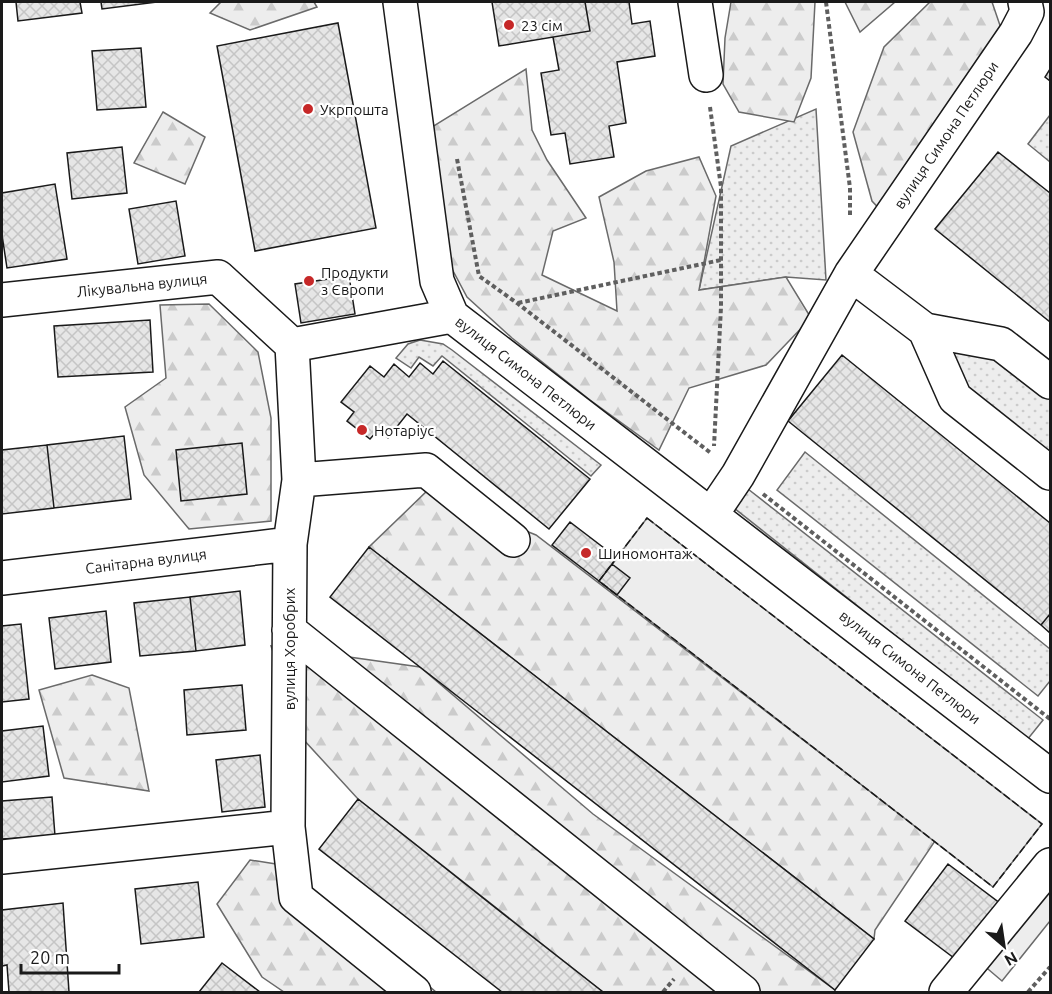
<svg xmlns="http://www.w3.org/2000/svg" width="1052" height="994" viewBox="0 0 1052 994" font-family="Ubuntu,sans-serif">
<defs>
<pattern id="grass-dots" width="8" height="8" patternUnits="userSpaceOnUse" patternTransform="scale(1.5)"><rect width="8" height="8" fill="#ededed"/><path d="M2 2h.1M6 6h.1" fill="none" stroke="#cbcbcb" stroke-width="1.8" stroke-linecap="round"/></pattern>
<pattern id="forest-firs" width="22" height="20" patternUnits="userSpaceOnUse" patternTransform="scale(1.5)"><rect width="22" height="20" fill="#ededed"/><path d="M5 1l3.5 6h-7zM16 11l3.5 6h-7z" fill="#cbcbcb"/></pattern>
<pattern id="building-cross-hatch" width="8" height="8" patternUnits="userSpaceOnUse" patternTransform="scale(1.5)"><rect width="8" height="8" fill="#e6e6e6"/><path d="M0 0l8 8M0 8l8-8" fill="none" stroke="#c5c5c5"/></pattern>
</defs>
<rect width="100%" height="100%" fill="#fff"/>
<!-- grass -->
<path fill="url(#grass-dots)" stroke="#6a6a6a" stroke-width="1.5" d="M816 109 826 280 786 277 699 290 731 146Z
M1050 115V162L1028 144Z
M933 338 999 348 1050 389V467L959 394Z
M420 340 443 344 452 350 601 465 591 476 442 356 433 366 419 357 411 368 396 358 408 344Z
M805 452 1050 649V681L1038 696 777 490Z
M748 489 1043 720 1027 740 734 508Z"/>
<!-- forest -->
<path fill="url(#forest-firs)" stroke="#6a6a6a" stroke-width="1.5" d="M221 2H314L317 7 250 30 210 13Z
M731 2H815L811 78 794 122 739 112 723 84 725 38Z
M845 2H895L860 32Z
M930 2H992L1007 46 891 221 872 201 853 132 884 47Z
M526 69 532 130 547 160 586 218 553 231 542 275 617 311 614 262 599 197 646 171 699 157 716 196 699 290 786 277 811 318 766 365 689 388 659 450 590 400 512 338 467 297 451 267 427 130Z
M163 112 205 137 185 184 134 163Z
M209 304 258 352 271 418V521L189 529 144 475 125 407 166 378 160 305Z
M427 491 536 535 935 841 875 930 874 939 369 547Z
M271 646 420 667 593 814 835 990 834 992H603L358 799 303 739Z
M92 675 129 688 149 791 64 778 39 690Z
M250 860 276 864 383 948 436 992H284L262 977 217 904Z"/>
<!-- pitch -->
<path fill="#ededed" stroke="#6a6a6a" stroke-width="1.5" d="M647 518 1042 824 993 887 599 581Z
M1050 879V921L1002 981 982 964Z"/>
<!-- building -->
<path fill="url(#building-cross-hatch)" stroke="#1a1a1a" stroke-width="1.5" d="M16 2H80L82 13 18 21Z
M101 2H157L102 9Z
M492 2H629L632 24 650 21 655 56 617 62 626 123 609 126 614 157 570 164 565 133 551 135 541 73 559 70 553 37 499 46Z
M492 2H585L590 31 499 46Z
M585 2H629L632 24 650 21 655 56 617 62 626 123 609 126 614 157 570 164 565 133 551 135 541 73 559 70 553 37 590 31Z
M338 23 376 228 255 251 217 46Z
M141 48 146 107 97 110 92 51Z
M1050 69V81L1045 77Z
M122 147 127 193 72 199 67 153Z
M998 152 1050 193V322L935 229Z
M55 184 67 259 7 268 2 235V193Z
M176 201 185 256 138 264 129 209Z
M349 276 355 314 301 323 295 284Z
M150 320 153 372 58 377 54 326Z
M842 355 1050 523V614L1041 625 788 421Z
M443 361 590 479 549 529 407 414 388 438 378 430 370 439 347 421 354 412 341 402 370 366 384 377 394 364 409 377 420 363 433 374Z
M124 436 131 499 54 508 47 445Z
M242 443 247 494 181 501 176 450Z
M47 445 54 508 2 514V450Z
M570 522 617 558 599 581 552 545Z
M369 547 874 939 835 990 330 597Z
M612 564 630 578 617 595 599 581Z
M240 591 245 645 196 651 190 597Z
M190 597 196 651 140 656 134 603Z
M106 611 111 662 55 669 49 618Z
M1050 614V633L1041 625Z
M21 624 29 699 2 702V626Z
M242 685 246 730 187 735 184 690Z
M43 726 49 776 2 782V731Z
M260 755 265 807 222 812 216 760Z
M52 797 55 836 2 839V801Z
M358 799 511 920 603 992H502L319 849Z
M948 864 1001 904 958 961 905 921Z
M198 882 204 937 141 944 135 889Z
M63 903 69 992H9L7 965 2 966V910Z
M222 963 260 992H199Z"/>
<g fill="none" stroke-linecap="round" stroke-linejoin="round">
<defs>
<path id="minor" d="M400 2 437 281 452 316 1050 776
M695 2 706 75
M851 274 925 330 1001 344 1050 382
M2 300 218 277 292 345
M925 330 955 398 1050 473
M299 480 426 470 513 540
M711 515 738 475 851 274 1016 33 1027 12 1025 2
M2 578 290 544
M289 630 743 992
M288 827 296 897 414 992
M2 857 288 827 290 544 299 480 292 345 452 316
M946 992 1050 865"/>
</defs>
<!-- minor casing -->
<use href="#minor" stroke="#1a1a1a" stroke-width="36"/>
<!-- path -->
<path stroke="#5f5f5f" stroke-width="4" stroke-dasharray="4.5 3" stroke-linecap="butt" d="M826 2 850 188V215
M710 107 721 187V307L714 446
M457 159 479 276 517 303 712 454
M518 303 721 260
M763 494 1050 719
M663 992 674 979
M1028 992 1050 967"/>
<!-- minor -->
<use href="#minor" stroke="#fff" stroke-width="33"/>
<!-- fence -->
<path stroke="#1a1a1a" stroke-width="1.5" stroke-dasharray="8 3" stroke-linecap="butt" d="M647 518 1042 824 993 887 599 581Z"/>
</g>
<!-- markers -->
<g fill="#c62828" stroke="#fff" stroke-width="2">
<circle cx="509" cy="25" r="6"/>
<circle cx="308" cy="109" r="6"/>
<circle cx="309" cy="281" r="6"/>
<circle cx="362" cy="430" r="6"/>
<circle cx="586" cy="553" r="6"/>
</g>
<g text-anchor="middle" dominant-baseline="central" stroke-width="4.5" stroke-linejoin="round" paint-order="stroke">
<!-- poi labels -->
<g font-size="15" fill="#1a1a1a" stroke="#fff" text-anchor="start">
<text x="521" y="25">23 сім</text>
<text x="320" y="109">Укрпошта</text>
<text x="321" y="272">Продукти<tspan x="321" dy="17">з Європи</tspan></text>
<text x="374" y="430">Нотаріус</text>
<text x="598" y="553">Шиномонтаж</text>
</g>
<!-- street labels -->
<g font-size="15" fill="#1a1a1a" stroke="#fff">
<text transform="translate(946 135) rotate(-56)">вулиця Симона Петлюри</text>
<text transform="translate(142 285) rotate(-6)">Лікувальна вулиця</text>
<text transform="translate(526 373) rotate(38)">вулиця Симона Петлюри</text>
<text transform="translate(146 561) rotate(-7)">Санітарна вулиця</text>
<text transform="translate(289 649) rotate(-90)">вулиця Хоробрих</text>
<text transform="translate(910 667) rotate(38)">вулиця Симона Петлюри</text>
</g>
</g>
<!-- border -->
<rect width="1052" height="994" fill="none" stroke="#1a1a1a" stroke-width="6"/>
<!-- north arrow -->
<g transform="translate(1004 946) rotate(151)" stroke="#ffffff" stroke-width="4.5" paint-order="stroke">
<path d="M0-4.5L10 22L0 15L-10 22Z" fill="#1a1a1a"/>
<text y="-9" font-size="16" font-weight="bold" text-anchor="middle" fill="#1a1a1a">N</text>
</g>
<!-- scale -->
<path d="M21 964v9h98v-9" fill="none" stroke="#1a1a1a" stroke-width="3"/>
<text x="30" y="964" font-size="18" fill="#1a1a1a" stroke="#ffffff" stroke-width="4.5" paint-order="stroke">20 m</text>
</svg>
